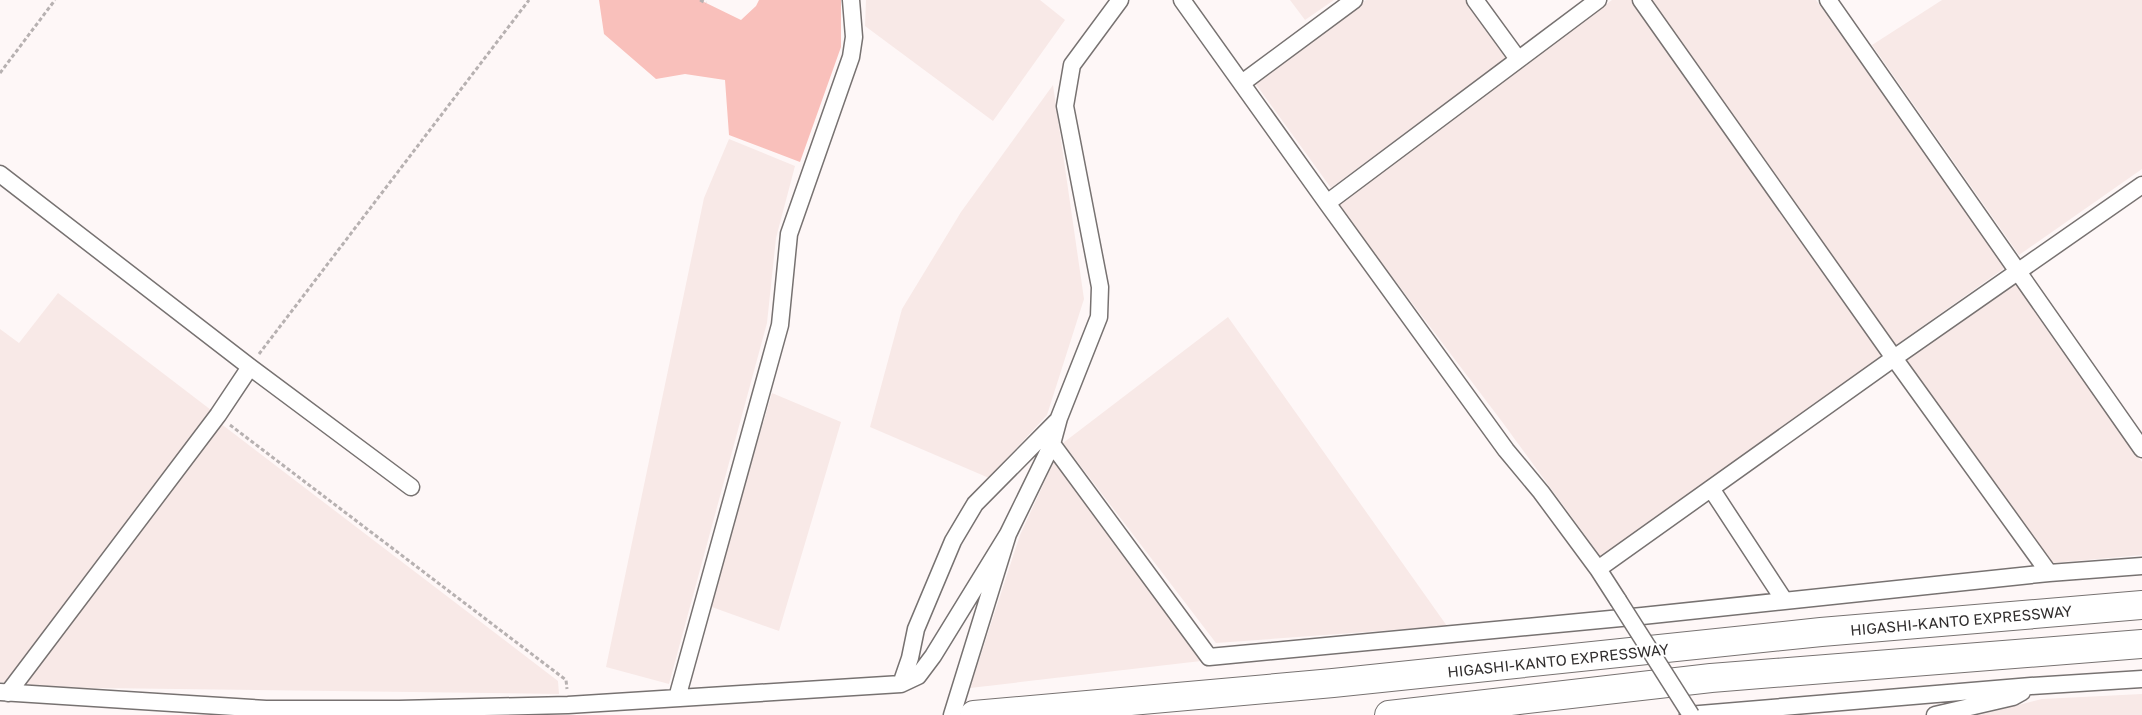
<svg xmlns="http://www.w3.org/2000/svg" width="2142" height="715" viewBox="0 0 2142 715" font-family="'Golos Text',sans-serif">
<rect width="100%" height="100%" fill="#fef7f7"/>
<!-- built -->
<path fill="#f8e9e7" d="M866 0H1040L1065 20 993 121 865 26Z
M1290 0H1334L1305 20Z
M1366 0H1465L1507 57 1331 188 1255 83Z
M1612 0H1634L1883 357 1601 557 1503 423 1337 204Z
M1650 0H1816L2006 267 1896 345Z
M1942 0H2142V169L2019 255 1872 45Z
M1053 85 1084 299 1047 415 989 478 870 427 902 309 961 212Z
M729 139 795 166 776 238 767 323 669 684 606 667 704 198Z
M2019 282 2142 462V555L2052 563 1904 361Z
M58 293 211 410 6 683 0 682V329L19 343Z
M1228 317 1447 626 1216 643 1063 443Z
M772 393 841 422 779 631 709 606Z
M220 423 558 681 559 694 20 687Z
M1055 459 1201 661 970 688 1020 535Z
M2142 694V715H1979L2042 699Z"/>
<!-- green -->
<path fill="#f9c0bb" d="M599 0H700L741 20 756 6 759 0H841V47L800 162 729 135 725 80 685 74 656 79 604 34Z"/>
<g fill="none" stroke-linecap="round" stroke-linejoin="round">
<defs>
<path id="street" d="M1182 0 1327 203 1506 450 1541 492 1598 569 1618 600
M1475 0 1518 59
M1641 0 1894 358 2049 573
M1828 0 2142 449
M1242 83 1354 0
M0 174 250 367 411 487
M1327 203 1598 0
M1052 444 1209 657 1642 616 2049 573 2142 566
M1712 490 1784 600
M1598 569 1894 358 2142 185
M901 684 910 658 916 629 953 541 975 504 1058 420
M0 692 266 709H399L568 705 901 684 918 676 933 656 1008 534
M8 693 218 415 250 367
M677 698 780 325 789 234 851 57 854 37 851 0
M952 715 1008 534 1052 444 1059 418 1099 317 1100 287 1065 106 1072 65 1120 0
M1688 715 2031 686 2142 679
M1935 715 2013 697 2022 692"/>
<path id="highway" d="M974 715 1333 683 1821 632 2142 605
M1389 715 1711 678 2142 644"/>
</defs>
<!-- street casing -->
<use href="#street" stroke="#777271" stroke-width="19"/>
<!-- highway casing -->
<use href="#highway" stroke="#777271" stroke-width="30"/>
<!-- path -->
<path stroke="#b7b1b1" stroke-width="3" stroke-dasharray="4 2.5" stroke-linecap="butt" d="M700 0 706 3
M0 73 55 0
M259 354 529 0
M230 425 566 680 567 689"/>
<!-- street -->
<use href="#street" stroke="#fff" stroke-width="16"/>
<!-- highway -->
<use href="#highway" stroke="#fff" stroke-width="28"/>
<defs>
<path id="street-bridge" d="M1618 600 1691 715"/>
</defs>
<!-- street-bridge casing -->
<use href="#street-bridge" stroke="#777271" stroke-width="19" stroke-linecap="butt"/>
<!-- street-bridge -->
<use href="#street-bridge" stroke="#fff" stroke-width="16"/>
</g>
<g text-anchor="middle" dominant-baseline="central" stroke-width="4" stroke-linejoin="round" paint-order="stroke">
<!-- street labels -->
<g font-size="15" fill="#312e2e" stroke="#fff">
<text transform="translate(1961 620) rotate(-5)">HIGASHI-KANTO EXPRESSWAY</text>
<text transform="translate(1558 660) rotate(-6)">HIGASHI-KANTO EXPRESSWAY</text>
</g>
</g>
</svg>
